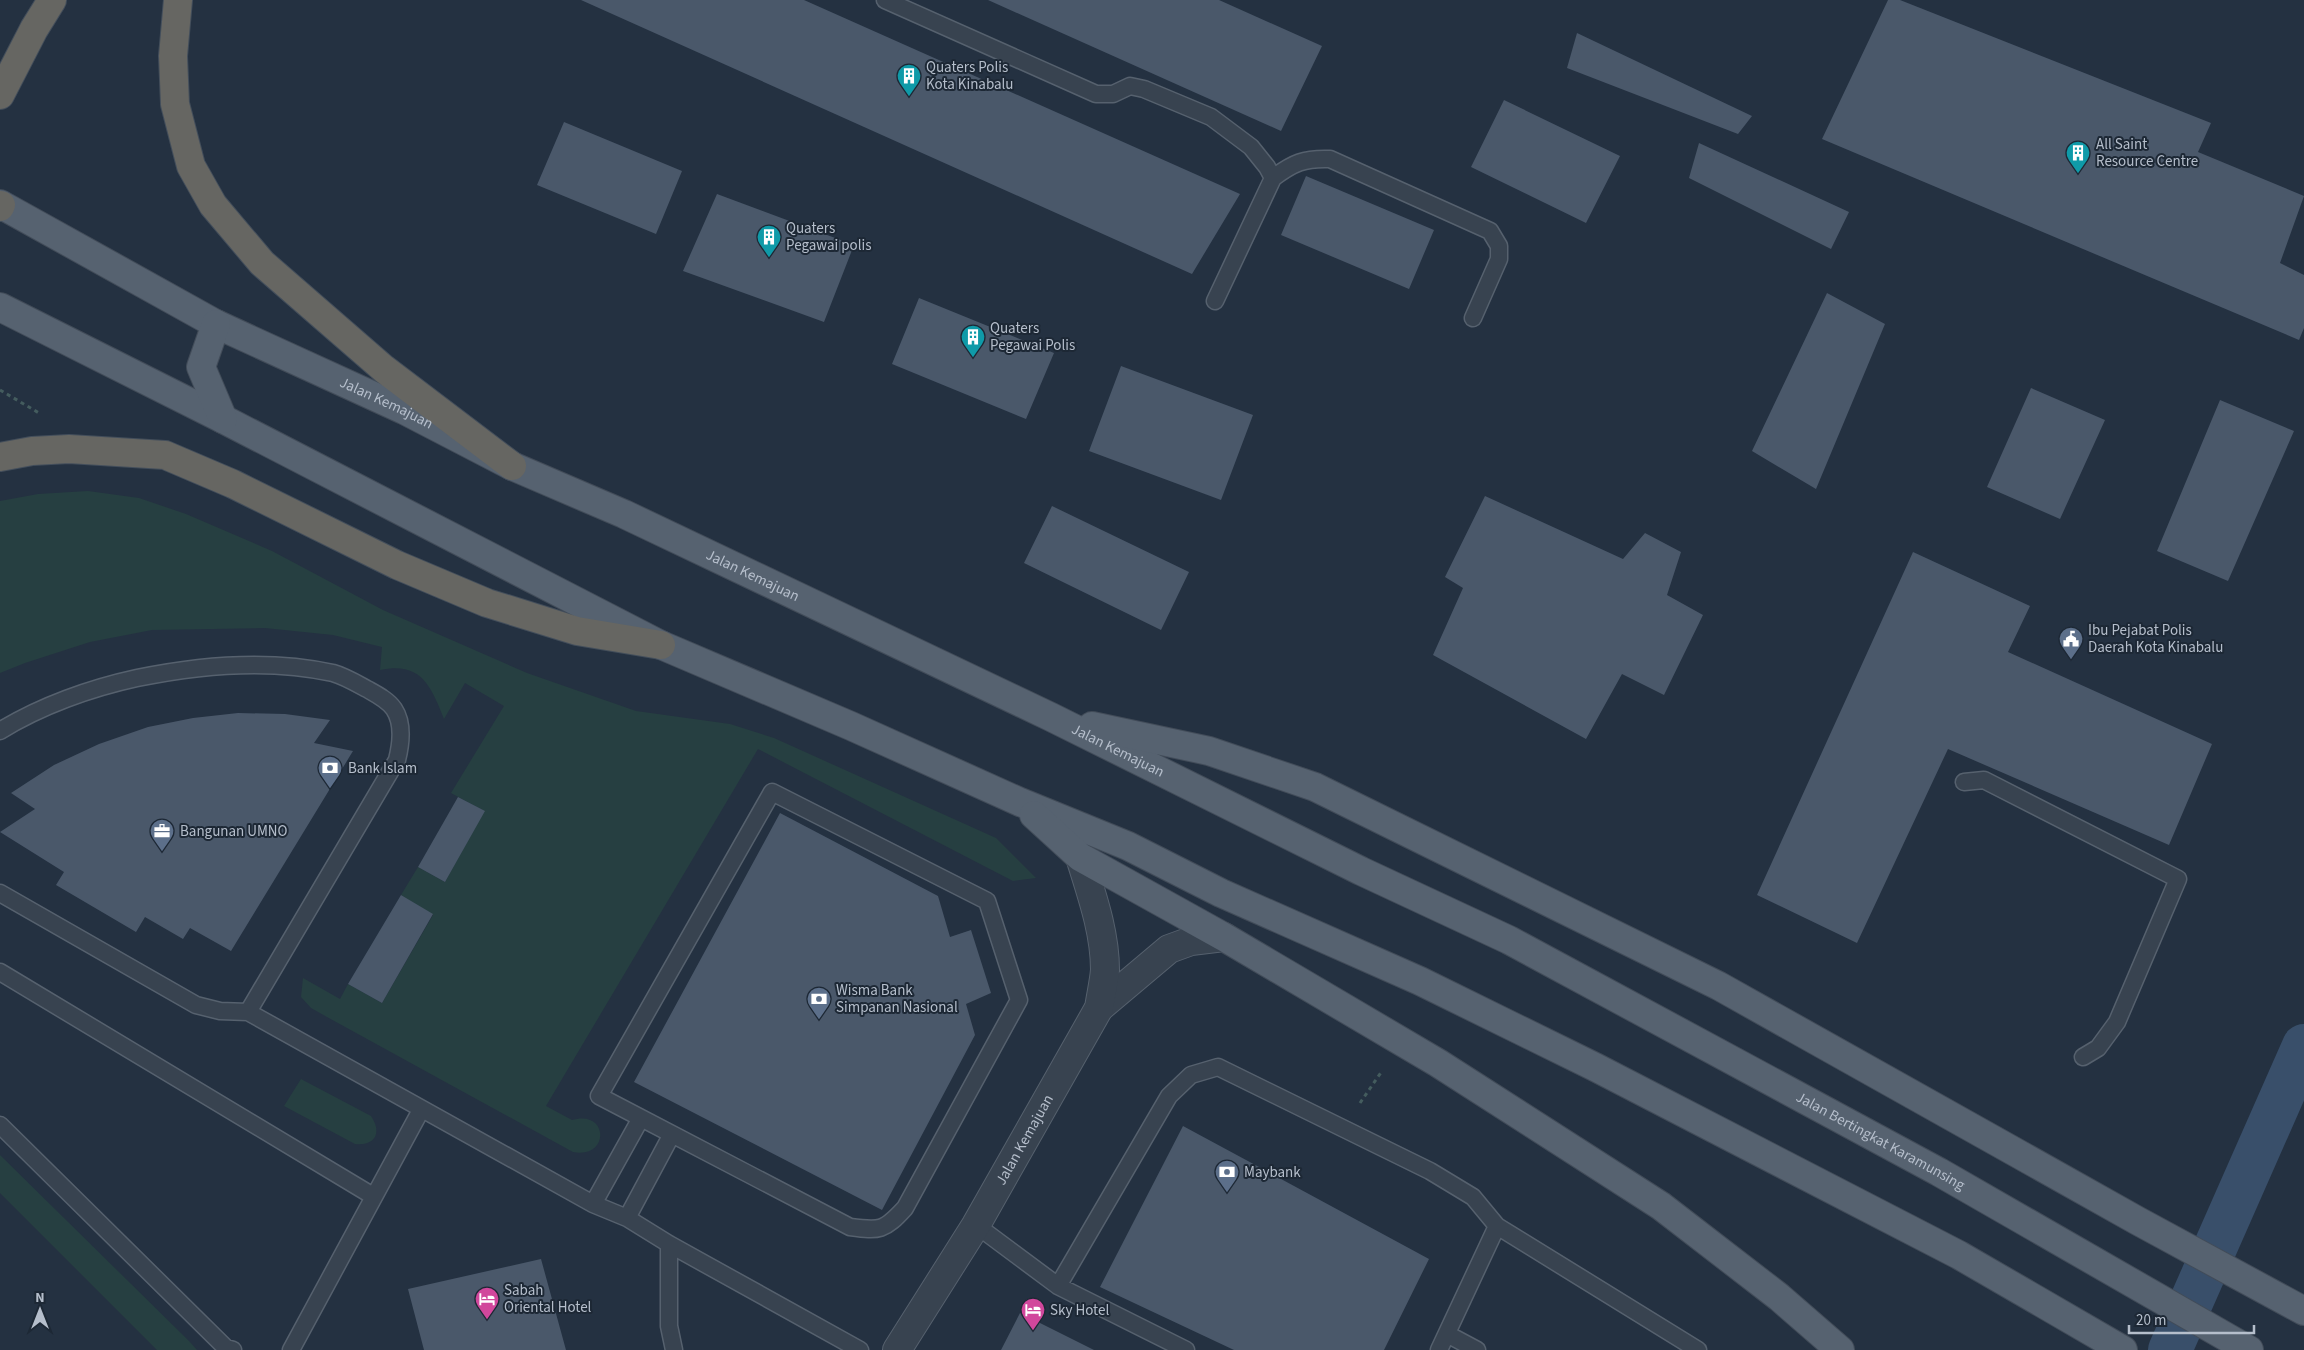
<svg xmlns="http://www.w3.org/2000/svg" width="2304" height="1350" viewBox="0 0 2304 1350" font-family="'Source Sans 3',sans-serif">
<rect width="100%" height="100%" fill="#243141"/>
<!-- green -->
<path fill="#263f41" d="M88 491 139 498 186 514 272 551 383 610 527 673 636 711 730 724 774 738 996 838 1036 878 1013 881 758 749 546 1106 572 1120C609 1109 610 1159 573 1152L327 1017 311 1008 301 997 303 978 340 999 348 984 382 1003 433 915 401 895 418 867 445 882 484 811 451 793 504 706 465 683 444 719C431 686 421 661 380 670L382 647 333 635 265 628 152 630 90 642 25 663 0 673V501L38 494Z
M301 1079 371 1116C382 1132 376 1146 355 1144L284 1106Z
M0 1155 189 1341 197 1350H157L0 1193Z"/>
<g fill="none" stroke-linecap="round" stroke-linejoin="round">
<!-- canal -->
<path stroke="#394f6a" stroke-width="44" d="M2170 1350 2304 1046"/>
</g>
<!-- building -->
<path fill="#4a586a" d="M581 0H804L1240 194 1192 274Z
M988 0H1219L1322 46 1281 131Z
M1888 0H1900L2211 123 2198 152 2304 196 2280 263 2304 275V328L2299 340 1822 139Z
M1577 33 1752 116 1738 134 1567 68Z
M1504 100 1620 156 1586 223 1471 167Z
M564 122 682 171 656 234 537 185Z
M1699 143 1849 212 1831 249 1689 178Z
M1306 176 1434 230 1409 289 1281 235Z
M717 194 854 245 824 322 683 271Z
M1827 293 1885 324 1816 489 1752 451Z
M919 298 1054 353 1026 419 892 364Z
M1121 366 1253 415 1221 500 1089 451Z
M2031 388 2105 420 2060 519 1987 487Z
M2220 400 2294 431 2228 581 2157 551Z
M1485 496 1623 559 1645 533 1681 552 1667 595 1703 615 1664 695 1622 674 1586 739 1433 655 1463 588 1445 577Z
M1052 506 1189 572 1161 630 1024 563Z
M1913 552 2030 606 2008 652 2212 744 2169 845 1948 749 1857 943 1757 895Z
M238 713 285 714 330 720 314 743 353 751 231 951 190 928 183 939 145 917 136 932 56 885 64 872 0 832 35 809 11 793 54 765 99 744 148 727 193 718Z
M458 797 485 811 445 882 418 867Z
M780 813 938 896 950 937 971 930 991 993 966 1004 975 1035 882 1210 634 1082Z
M401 895 433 914 382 1003 348 984Z
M1183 1126 1429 1259 1384 1350H1234L1100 1287Z
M541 1259 566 1350H424L408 1289Z
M1020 1313 1094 1350H1001Z"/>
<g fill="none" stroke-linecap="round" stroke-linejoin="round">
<defs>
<path id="service" d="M885 0 1096 94H1113L1130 86 1144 89 1211 117 1251 147 1267 167 1273 178 1215 301
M1273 178C1293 163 1304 158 1330 159L1490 231 1499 246V259L1473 318
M0 731C40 706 91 688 137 678 200 665 270 659 333 673 344 676 356 683 367 689 376 694 388 700 394 709 404 724 401 744 397 760L248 1012
M1964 782 1984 780 2178 879 2117 1022 2098 1048 2083 1057
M772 792 987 901 1019 1000 905 1208C884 1231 880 1231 850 1227L599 1096Z
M0 893 196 1005 220 1011 248 1012 593 1204 627 1218 669 1244 860 1350
M0 972 373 1196
M0 1125 226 1348 233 1350
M593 1204 641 1118
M627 1218 672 1134
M976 1225 1058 1286 1186 1350
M1497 1226 1698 1350
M669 1244V1326L674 1350
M1058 1286 1169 1096 1191 1075 1218 1067 1430 1171 1473 1197 1497 1226 1439 1350
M1447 1334 1477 1350
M291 1350 421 1110"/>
<g id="tertiary">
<path d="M1099 1008 1169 949 1191 941 1224 937"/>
<path id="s1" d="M897 1350 976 1225 1099 1008C1101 995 1104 982 1105 970 1105 931 1091 893 1080 857"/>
</g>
<g id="primary">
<path id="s2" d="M0 204 216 324 404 410 512 466 624 514 1051 717 1361 871 1509 940 1939 1172 2249 1350"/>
<path d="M0 307 223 419 661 645 851 726 1020 802 1128 846 1221 893 1420 981 1595 1067 1959 1255 2123 1350"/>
<path d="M216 324 201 367 223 419"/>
<path d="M1092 726 1209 751 1315 787 1719 986 2138 1221 2304 1311"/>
<path d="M1034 815 1080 857 1224 937 1438 1063 1661 1206 1779 1297 1840 1350"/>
</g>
<path id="trunk" d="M178 0 173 56 175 104 191 166 213 205 262 263 384 369 512 466
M0 95 34 29 52 0
M0 207 1 205
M0 457 32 451 69 449 165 455 233 484 397 565 487 603 577 631 661 645"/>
</defs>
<!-- service casing -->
<use href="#service" stroke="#56616e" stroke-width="19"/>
<!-- tertiary casing -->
<use href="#tertiary" stroke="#56616e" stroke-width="30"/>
<!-- primary casing -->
<use href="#primary" stroke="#424c59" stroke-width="30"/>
<!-- trunk casing -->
<use href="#trunk" stroke="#434e5b" stroke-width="30"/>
<!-- path -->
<path stroke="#445c5e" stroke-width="3" stroke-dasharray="4 4" stroke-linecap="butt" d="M0 390 39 413
M1360 1103 1382 1071"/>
<!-- service -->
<use href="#service" stroke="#384350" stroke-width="16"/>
<!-- tertiary -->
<use href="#tertiary" stroke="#384350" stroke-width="28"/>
<!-- primary -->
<use href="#primary" stroke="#566270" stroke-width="28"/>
<!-- trunk -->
<use href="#trunk" stroke="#666662" stroke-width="28"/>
</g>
<!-- icons -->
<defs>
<symbol id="building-pin" viewBox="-11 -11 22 30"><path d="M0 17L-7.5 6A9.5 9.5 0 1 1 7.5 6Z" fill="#0f9aa8" stroke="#1d2835"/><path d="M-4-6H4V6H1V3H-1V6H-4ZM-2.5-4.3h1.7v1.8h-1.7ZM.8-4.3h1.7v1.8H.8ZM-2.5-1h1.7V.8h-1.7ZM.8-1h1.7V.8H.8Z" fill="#fff"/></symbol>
<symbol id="civic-pin" viewBox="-11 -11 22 30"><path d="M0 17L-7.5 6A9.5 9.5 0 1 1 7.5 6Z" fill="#5c6f8a" stroke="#1d2835"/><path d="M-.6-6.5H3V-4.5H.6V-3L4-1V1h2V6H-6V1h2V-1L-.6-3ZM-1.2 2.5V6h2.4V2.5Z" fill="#fff"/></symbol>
<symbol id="bank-pin" viewBox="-11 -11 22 30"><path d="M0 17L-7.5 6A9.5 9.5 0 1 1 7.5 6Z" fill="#5c6f8a" stroke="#1d2835"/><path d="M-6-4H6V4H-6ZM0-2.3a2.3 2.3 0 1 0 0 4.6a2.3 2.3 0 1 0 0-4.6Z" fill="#fff"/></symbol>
<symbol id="office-pin" viewBox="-11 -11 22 30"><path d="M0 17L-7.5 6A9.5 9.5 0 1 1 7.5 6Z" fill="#5c6f8a" stroke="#1d2835"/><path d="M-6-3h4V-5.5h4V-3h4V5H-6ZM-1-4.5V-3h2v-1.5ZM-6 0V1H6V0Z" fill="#fff"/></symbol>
<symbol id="hotel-pin" viewBox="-11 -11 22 30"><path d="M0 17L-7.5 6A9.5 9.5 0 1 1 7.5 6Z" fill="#d1479c" stroke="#1d2835"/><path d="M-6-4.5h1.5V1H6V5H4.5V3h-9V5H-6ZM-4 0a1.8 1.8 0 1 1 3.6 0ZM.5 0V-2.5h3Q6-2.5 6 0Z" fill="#fff"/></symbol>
</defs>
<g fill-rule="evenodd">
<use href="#building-pin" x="895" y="62" width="28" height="38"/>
<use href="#building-pin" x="2064" y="139" width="28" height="38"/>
<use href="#building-pin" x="755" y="223" width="28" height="38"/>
<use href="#building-pin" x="959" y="323" width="28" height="38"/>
<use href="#civic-pin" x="2057" y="625" width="28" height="38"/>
<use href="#bank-pin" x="316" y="754" width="28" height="38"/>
<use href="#office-pin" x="148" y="817" width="28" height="38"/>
<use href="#bank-pin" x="805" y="985" width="28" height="38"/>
<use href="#bank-pin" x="1213" y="1158" width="28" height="38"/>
<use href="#hotel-pin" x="473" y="1285" width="28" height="38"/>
<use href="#hotel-pin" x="1019" y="1296" width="28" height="38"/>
</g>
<g text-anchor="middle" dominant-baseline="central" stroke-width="4" stroke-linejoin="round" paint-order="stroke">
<!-- poi labels -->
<g font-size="15" fill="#b5becb" stroke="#1d2835" text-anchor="start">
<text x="926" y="67">Quaters Polis<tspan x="926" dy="17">Kota Kinabalu</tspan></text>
<text x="2096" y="144">All Saint<tspan x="2096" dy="17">Resource Centre</tspan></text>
<text x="786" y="228">Quaters<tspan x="786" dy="17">Pegawai polis</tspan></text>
<text x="990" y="328">Quaters<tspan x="990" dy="17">Pegawai Polis</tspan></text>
<text x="2088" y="630">Ibu Pejabat Polis<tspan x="2088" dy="17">Daerah Kota Kinabalu</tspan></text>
<text x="348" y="768">Bank Islam</text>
<text x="180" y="831">Bangunan UMNO</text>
<text x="836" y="990">Wisma Bank<tspan x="836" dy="17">Simpanan Nasional</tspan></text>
<text x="1244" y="1172">Maybank</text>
<text x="504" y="1290">Sabah<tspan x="504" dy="17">Oriental Hotel</tspan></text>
<text x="1050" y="1310">Sky Hotel</text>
</g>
<!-- street labels -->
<g font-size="15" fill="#b5becb" stroke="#1d2835">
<text stroke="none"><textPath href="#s2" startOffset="435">Jalan Kemajuan</textPath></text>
<text stroke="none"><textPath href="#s2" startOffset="840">Jalan Kemajuan</textPath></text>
<text stroke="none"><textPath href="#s2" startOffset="1245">Jalan Kemajuan</textPath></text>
<text stroke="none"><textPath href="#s1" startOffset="246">Jalan Kemajuan</textPath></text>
<text stroke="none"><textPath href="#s2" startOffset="2102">Jalan Bertingkat Karamunsing</textPath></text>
</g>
</g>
<!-- north arrow -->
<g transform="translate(40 1310)" stroke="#1d2835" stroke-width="4" paint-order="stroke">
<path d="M0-4L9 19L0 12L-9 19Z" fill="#b5becb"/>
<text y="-8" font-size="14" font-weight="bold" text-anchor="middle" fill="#b5becb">N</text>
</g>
<!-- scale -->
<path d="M2129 1325v8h125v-8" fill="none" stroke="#b5becb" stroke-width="2.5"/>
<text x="2136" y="1325" font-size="15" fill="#b5becb" stroke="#1d2835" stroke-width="4" paint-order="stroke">20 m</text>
</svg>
